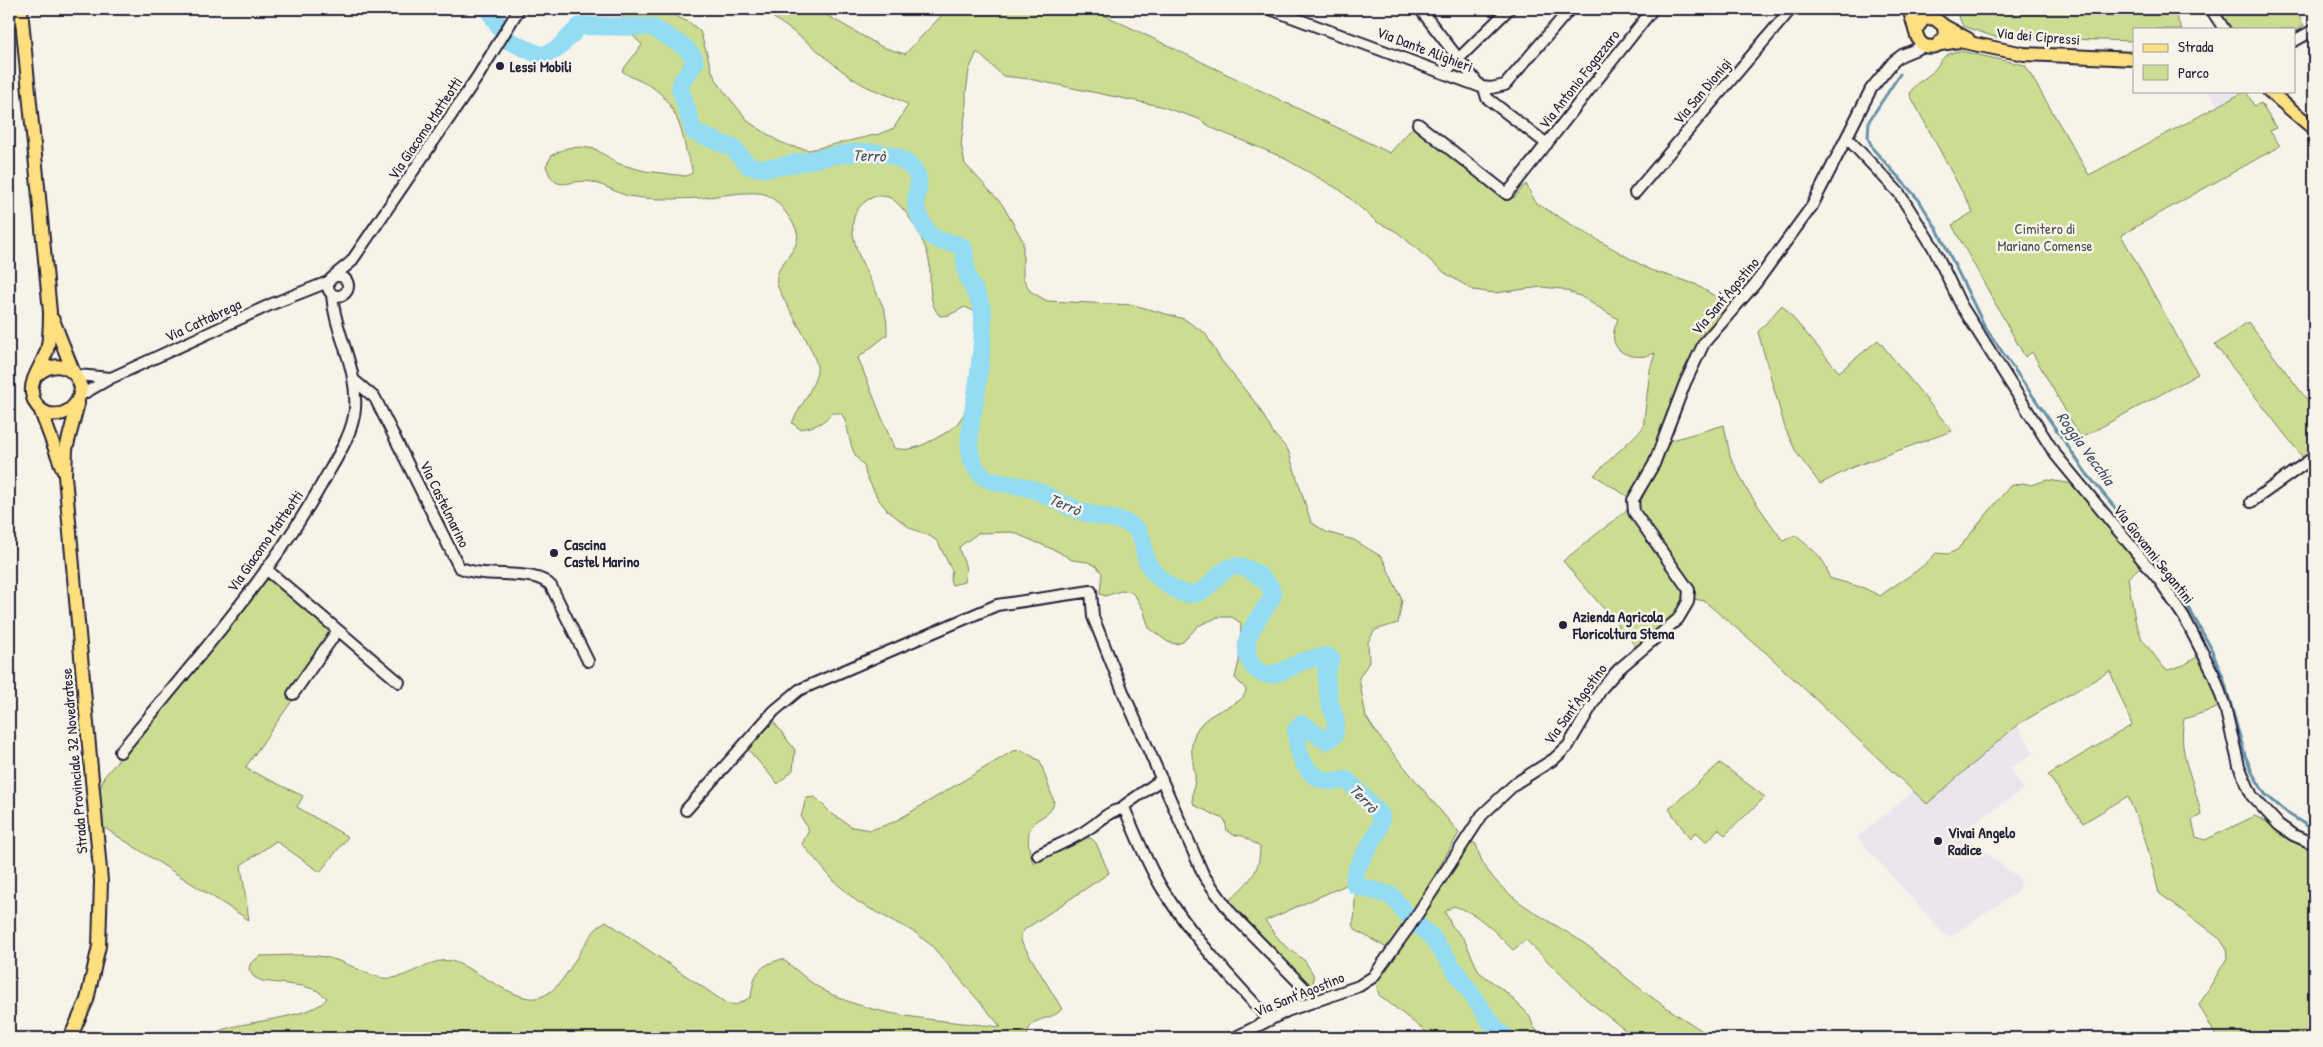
<svg xmlns="http://www.w3.org/2000/svg" width="2323" height="1047" viewBox="0 0 2323 1047" font-family="'Patrick Hand',sans-serif">
<rect width="100%" height="100%" fill="#f7f3e8"/>
<filter id="ink" filterUnits="userSpaceOnUse"><feTurbulence type="fractalNoise" baseFrequency=".02" numOctaves="2"/><feDisplacementMap in="SourceGraphic" scale="10" xChannelSelector="R" yChannelSelector="G"/><feConvolveMatrix kernelMatrix="1 2 1 2 8 2 1 2 1" color-interpolation-filters="sRGB"/></filter>
<g filter="url(#ink)">
<!-- built -->
<path fill="#ebe6ee" d="M2208 91H2236L2239 95 2217 106Z
M2017 725 2034 753 2010 768 2024 789 1961 833 2019 878 2021 883 2016 893 1950 937 1945 935 1857 837 1914 791 1928 803Z"/>
<!-- green -->
<path fill="#ccdd91" stroke="#778066" fill-rule="evenodd" d="M633 9 666 11 690 23 700 31 713 74 723 90 749 122 778 141 790 146 809 150 879 134 894 128 908 105C893 95 875 92 860 83 838 70 822 53 802 38 789 28 774 19 762 9H816L882 47 905 54 943 14 938 9H1092L1390 153 1413 127 1506 198 1515 197 1526 184 1536 203 1572 225 1650 270 1695 284 1731 306 1704 337 1650 462 1630 498 1594 475 1643 428 1650 370 1655 353C1639 361 1609 356 1614 331 1614 327 1617 323 1618 319L1580 296 1562 289 1542 287 1495 293 1473 290 1445 273 1397 232 1377 222 1340 190 1282 157 1214 129 1199 119 1160 106 1029 79 1003 76 977 52 969 70 966 93V109L961 144 965 164 1002 204 1023 241V278L1030 291 1047 301 1134 305 1184 319 1205 333 1221 360 1258 406 1273 433 1288 450 1311 522 1326 532 1354 540 1382 557 1402 600 1398 623 1375 630 1368 642 1369 662 1359 678 1366 717 1378 735 1459 833 1418 904 1387 948 1357 931 1352 925C1357 915 1353 905 1356 894L1348 884 1265 921 1282 943 1305 961 1313 974 1314 989 1303 994 1228 902C1246 882 1260 877 1260 847L1243 836 1233 835 1227 831 1225 820 1194 805C1190 794 1196 785 1195 774 1193 763 1190 750 1193 739 1202 706 1245 710 1246 689L1235 678 1239 661 1241 623 1232 617H1218L1198 626 1183 642 1176 644 1168 642 1149 628 1143 609 1136 597 1131 592 1121 591 1105 596 1100 594 1102 573 1096 566 1088 562 1072 560 1059 552 1012 532 978 533 959 547C962 563 969 563 964 582L952 585 950 579 952 571 938 542 930 536 910 528 887 510 878 499 866 475 864 465C846 451 852 429 841 413H832C823 424 814 427 800 429L792 423C800 406 813 390 817 372 821 358 785 305 778 287 769 265 806 250 796 229 791 218 778 200 767 195 755 189 714 197 699 198 679 199 655 200 635 197 620 196 606 185 592 182 570 177 556 197 546 166L552 155 567 148 582 147 595 149 619 164 645 171 686 176 692 173C693 165 687 158 686 151 682 127 673 101 652 87 642 81 631 78 622 71L642 45 620 22 626 12ZM876 196C879 196 884 196 888 197 905 203 926 243 929 260 932 279 926 301 940 316L949 315 965 307 976 312C974 345 980 403 954 427 948 432 938 437 931 441 918 447 909 452 894 448L858 358 887 335C887 326 887 318 884 309 872 277 825 215 876 196Z
M1951 9H2172L2182 29H2134V41L1995 37 1963 26 1959 17Z
M2216 9H2296L2304 26 2294 32V29H2233Z
M1960 51 2025 65 2089 175 2246 91 2254 106 2261 103 2276 128 2270 131 2280 146 2121 235 2198 374 2081 438 2032 352 2025 357 1952 225 1973 212 1910 95C1913 83 1921 82 1929 75 1943 64 1938 54 1960 51Z
M1782 305 1839 372 1878 340 1952 431 1853 467 1820 484 1796 452 1785 428 1758 332Z
M2248 322 2314 409V452L2304 459 2215 345Z
M1724 425 1730 456 1747 490 1783 541 1795 535C1810 548 1827 558 1829 578L1864 588 1880 596C1899 581 1920 572 1936 553L1948 554 1957 550 2010 486 2023 483 2031 485 2047 480 2068 483 2077 489 2142 565 2128 578 2135 620 2142 639 2164 668 2168 670 2184 665 2200 655 2220 707 2184 719C2177 755 2195 780 2201 815L2192 820 2196 837 2205 840 2255 816 2314 847V1038H2217L2199 1005 2227 958 2226 948 2220 939 2159 893 2146 842 2128 796 2083 823 2048 775 2132 725 2110 671 2017 725 1927 804 1765 652 1704 601 1694 599 1693 587 1638 507 1669 441Z
M1628 509 1683 591 1684 600 1667 623 1637 648 1563 561Z
M268 580 272 581 338 635 245 768 303 796 297 807 348 837 320 872 276 841 241 865 249 920 100 825 97 797 104 777 171 698 263 581Z
M770 717 795 750 793 770 778 784 745 746Z
M1022 750 1040 761 1054 802C1052 814 1043 815 1035 822 1024 831 1029 853 1034 864L1086 838H1091L1096 843 1109 873 1024 930 1021 935V941L1062 1009C1050 1023 1028 1014 1027 1038H203C212 1034 222 1029 232 1027 253 1021 317 1016 327 998L316 990 303 986 262 981 254 977 249 970 250 964 260 956C283 956 314 952 336 960 352 965 366 975 383 978 409 981 427 957 452 961 477 970 499 990 524 997 565 1008 578 936 606 921L726 1003 736 1005 751 997C754 973 758 966 782 959 794 967 803 977 815 985 865 1018 943 1020 1001 1027L932 946 916 933 859 903 834 881 802 844 809 830 801 817 806 798 815 797 831 813 852 827 871 830 894 822 1013 751Z
M1720 763 1765 797 1725 835 1718 829 1707 842 1696 832 1690 839 1669 809Z
M1470 841 1476 844C1487 896 1554 920 1592 949 1611 963 1627 980 1646 993 1667 1009 1691 1023 1713 1038H1635L1586 999 1526 940 1513 950C1495 932 1478 912 1453 906L1445 912 1452 926 1464 939 1479 972 1507 993 1529 1015 1534 1028 1547 1038H1434L1379 995 1375 980Z"/>
<g fill="none" stroke-linecap="round" stroke-linejoin="round">
<!-- stream -->
<path stroke="#6692aa" stroke-width="3" d="M1900 74 1869 121 1868 138 1873 149 1919 200 1939 233 1985 327 2087 474 2155 556 2182 596 2210 646 2223 677 2245 755 2253 774 2265 794 2290 815 2314 830"/>
<!-- river -->
<path stroke="#93dcf4" stroke-width="18" d="M488 9 509 41 542 56 557 49 580 26 652 27 686 48 694 58 695 63 682 81 680 88 694 132 733 148 749 166C755 167 761 169 767 168 805 165 877 136 909 165 926 180 915 188 916 203 916 211 925 229 930 235 939 244 954 240 964 248 965 257 965 266 967 274 970 286 980 297 982 309 985 321 980 366 978 380 976 407 959 449 979 472 989 485 1011 483 1025 487 1042 491 1062 505 1080 511 1095 517 1112 517 1127 523 1146 532 1141 546 1147 561 1152 574 1173 592 1187 594 1217 598 1219 546 1258 575 1266 581 1270 584 1273 595 1263 616 1235 638 1252 665 1257 672 1263 675 1272 674 1282 673 1288 668 1297 664 1306 659 1317 658 1327 656L1331 659 1326 672 1329 701 1336 720 1334 736 1327 741C1316 737 1311 727 1301 724L1296 730C1297 750 1303 776 1327 781 1333 782 1341 780 1347 780L1381 815C1383 838 1350 863 1355 885L1392 896 1407 915 1432 937 1495 1028 1506 1038"/>
<defs>
<path id="minor" d="M1270 9 1481 87 1491 88 1505 85 1570 9
M1420 9 1479 85
M2211 9 2224 29
M2294 41 2314 30
M1445 72 1509 9
M1484 88 1487 98 1547 144
M1418 124 1507 194 1653 9
M1847 138 1899 193 1933 247 1961 305 2055 454 2160 581 2184 617 2214 675 2225 707 2239 766 2252 796 2279 825 2293 835 2314 844
M1635 193 1791 9
M335 275 351 262 478 76 519 9
M328 286a10 10 0 1 1 20 0a10 10 0 1 1-20 0Z
M77 375 111 378
M355 381 375 398 459 567C484 580 535 567 551 586L588 661
M81 395 111 378 272 304 328 282
M2251 502 2314 457
M266 569 399 682
M293 694 338 630
M120 752C193 663 271 576 327 475 338 456 353 432 355 409 358 365 335 335 332 295
M1162 779 1125 805V810C1137 837 1147 864 1163 890 1191 935 1233 981 1270 1020
M686 810 774 711 799 690 997 605 1091 591 1093 617 1124 694 1204 876 1231 913 1317 1001
M1038 855C1055 846 1075 839 1091 827 1100 821 1113 807 1125 810
M1234 1038 1287 1011 1359 986 1373 977 1409 927 1482 815 1516 783 1554 759 1568 746 1602 688 1619 669 1678 619 1688 602 1689 590 1634 512 1633 500 1654 464 1685 383 1704 343 1755 284 1812 206 1871 89 1894 61 1902 55 1924 46"/>
<path id="major" d="M21 9 50 312C50 324 50 338 47 350 43 364 30 379 32 393 37 425 79 420 81 387 74 365 54 360 37 375
M1908 9C1917 22 1912 52 1936 46L1945 37 1944 26 1934 18 1924 19 1916 29
M1944 26 1968 39
M1941 44 1959 41 2024 54 2134 59
M2269 91 2314 129
M53 320 73 371
M40 409 63 470
M70 1038 87 1000 99 946 101 881 65 476 66 449 78 403"/>
</defs>
<!-- minor casing -->
<use href="#minor" stroke="#22223b" stroke-width="14"/>
<!-- major casing -->
<use href="#major" stroke="#22223b" stroke-width="16"/>
<!-- minor -->
<use href="#minor" stroke="#f7f3e8" stroke-width="10"/>
<!-- major -->
<use href="#major" stroke="#ffdf80" stroke-width="12"/>
</g>
</g>
<!-- markers -->
<g fill="#22223b" stroke="#f7f3e8" stroke-width="2">
<circle cx="500" cy="66" r="5"/>
<circle cx="554" cy="553" r="5"/>
<circle cx="1563" cy="625" r="5"/>
<circle cx="1938" cy="841" r="5"/>
</g>
<g text-anchor="middle" dominant-baseline="central" stroke-width="5" stroke-linejoin="round" paint-order="stroke">
<!-- street labels -->
<g font-size="15" fill="#22223b" stroke="#f7f3e8">
<text transform="translate(2038 36) rotate(5)">Via dei Cipressi</text>
<text transform="translate(1425 49) rotate(21)">Via Dante Alighieri</text>
<text transform="translate(1579 79) rotate(-52)">Via Antonio Fogazzaro</text>
<text transform="translate(1702 91) rotate(-50)">Via San Dionigi</text>
<text transform="translate(425 128) rotate(-56)">Via Giacomo Matteotti</text>
<text transform="translate(1725 296) rotate(-50)">Via Sant'Agostino</text>
<text transform="translate(203 320) rotate(-25)">Via Cattabrega</text>
<text transform="translate(445 504) rotate(64)">Via Castelmarino</text>
<text transform="translate(265 541) rotate(-55)">Via Giacomo Matteotti</text>
<text transform="translate(2154 554) rotate(52)">Via Giovanni Segantini</text>
<text transform="translate(1575 704) rotate(-54)">Via Sant'Agostino</text>
<text transform="translate(74 761) rotate(-95)">Strada Provinciale 32 Novedratese</text>
<text transform="translate(1299 994) rotate(-22)">Via Sant'Agostino</text>
</g>
<!-- poi labels -->
<g font-size="15" font-weight="bold" fill="#22223b" stroke="#f7f3e8" text-anchor="start">
<text x="510" y="66">Lessi Mobili</text>
<text x="564" y="544">Cascina<tspan x="564" dy="17">Castel Marino</tspan></text>
<text x="1573" y="616">Azienda Agricola<tspan x="1573" dy="17">Floricoltura Stema</tspan></text>
<text x="1948" y="832">Vivai Angelo<tspan x="1948" dy="17">Radice</tspan></text>
</g>
<!-- park labels -->
<g font-size="15" fill="#4c5150" stroke="#f7f3e8">
<text x="2045" y="228">Cimitero di<tspan x="2045" dy="17">Mariano Comense</tspan></text>
</g>
<!-- water labels -->
<g font-size="16" font-style="italic" fill="#3e5069" stroke="#f7f3e8">
<text transform="translate(869 155) rotate(2)">Terrò</text>
<text transform="translate(2086 448) rotate(54)">Roggia Vecchia</text>
<text transform="translate(1065 504) rotate(23)">Terrò</text>
<text transform="translate(1364 798) rotate(47)">Terrò</text>
</g>
</g>
<!-- margin -->
<rect width="2323" height="1047" fill="none" stroke="#f7f3e8" stroke-width="30"/>
<rect x="15" y="15" width="2293" height="1017" fill="none" stroke="#22223b" stroke-width="2" filter="url(#ink)"/>
<!-- legend -->
<rect x="2133" y="28" width="162" height="65" fill="#f7f3e8" stroke="#a29fa3"/>
<rect x="2143" y="44" width="25" height="8" fill="#ffdf80" stroke="#a29fa3"/>
<text x="2178" y="52" font-size="15" fill="#22223b">Strada</text>
<rect x="2143" y="65" width="25" height="15" fill="#ccdd91" stroke="#a29fa3"/>
<text x="2178" y="78" font-size="15" fill="#22223b">Parco</text>
</svg>
